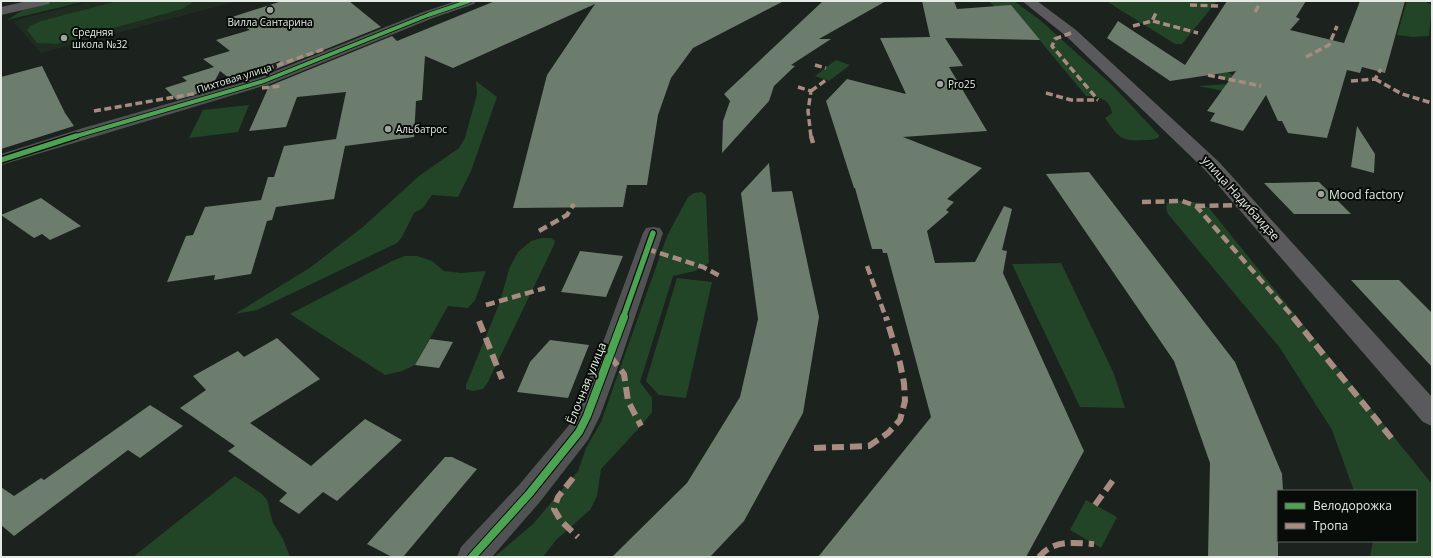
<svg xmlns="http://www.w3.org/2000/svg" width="1433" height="558" viewBox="0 0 1433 558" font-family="'Open Sans',sans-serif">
<rect width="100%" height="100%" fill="#1c221d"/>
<!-- built -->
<path fill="#1f2c20" d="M91 1H238L41 53 13 21Z"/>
<!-- green -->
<path fill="#234527" d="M56 1H86L7 20 23 10Z
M118 1H191L192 3 182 9 56 44 37 43 27 30 30 26 41 21Z
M989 1H1014L1040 20 1112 85 1159 135V137C1155 140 1149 140 1143 140 1120 142 1118 136 1105 118L1112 113C1110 99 1098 96 1086 96L1027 25 1007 6H994Z
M1106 1H1217L1182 44H1175Z
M1407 1H1424L1432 5 1429 36 1413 37 1397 35Z
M1198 46 1232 55 1224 70 1234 76 1229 92 1198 86 1229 84V82L1193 57 1192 54Z
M836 60 850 65 829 81 815 76Z
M476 81 497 97 471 171 458 197 432 195 423 208 414 213 402 237 397 243 257 310 235 314 311 267 364 226 419 176 459 148 465 138 477 94Z
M249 105 238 132 189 138 203 110Z
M702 192 706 196 709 263 695 271 673 276 640 382 652 398V412L641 426 601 469 597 496 590 510 556 540 543 557H494L533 524 578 471 586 448 601 422 667 236 688 197 694 193Z
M1175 200 1201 203 1209 208 1432 484V557H1370L1373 541H1416V491H1354L1332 430 1280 348 1168 214 1166 208 1167 203Z
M542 238H551L555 241 554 245 488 382 483 389 473 391 466 389V385L500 302 509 269 518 252 531 241Z
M405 256H417L432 261 444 271 461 273 486 271 475 300 468 308 448 306 415 365 402 371 385 375 290 314 392 261Z
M1061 263 1114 374 1125 408 1080 407 1012 264Z
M677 278 712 282 686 398 659 395 646 381Z
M235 476 262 494 267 500 273 523 283 539 290 557H133Z
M1086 500 1117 517 1101 548 1070 530Z"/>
<!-- building -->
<path fill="#6c7c6d" d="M282 1H349L381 27 276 69 280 61 229 78 220 71 210 90 177 100 165 88 187 81 182 77 214 67 203 59 230 51 216 40 250 30 229 18Z
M495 1H784L693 48 671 78 658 115 647 185H627L623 207 513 208 547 75 595 4 453 68 425 56 422 100 416 101 414 137 345 146 334 199 276 207 272 220 267 221 251 274 214 280 215 275 167 282 186 236 193 235 205 207 261 200 268 177H274L284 146 336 139 346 92 297 97 286 127 249 131 269 86 392 36 397 41Z
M823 1H886L819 39H831L791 65 795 66 774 86 769 101 722 153 723 121 730 101 724 94Z
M922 1H954L957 9 1011 5 1040 40 945 38 963 66 949 67 987 131 903 137 982 168 947 199 954 202 946 210 949 212 927 231 935 263 975 262 1004 206 1012 209 1002 250 1007 251 1003 273 1084 451 1026 557H818L931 417 887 253H883L882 249H872L855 188H854L826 101 847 79 906 94 880 38 930 37Z
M1227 1H1306L1296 17 1300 19 1290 30 1344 43 1360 1H1405L1385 73 1362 67 1360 73 1347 70 1327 138 1288 133 1282 121H1278L1266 95 1243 131 1210 121 1215 113 1207 111 1236 71 1170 81 1107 38 1118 21 1185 65Z
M42 66 65 113 74 126 1 149V77Z
M1357 126 1375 154 1374 173 1351 167Z
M769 163 772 192 792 191 819 317 803 413 744 521 710 557H612L687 483 740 397 758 319 741 193Z
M1089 172 1235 362 1282 474 1283 491H1278V557H1208L1210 463 1174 361 1046 174Z
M1314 182H1319L1351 214H1294L1264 183Z
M41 198 81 226 50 240 42 234 34 238 1 215Z
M580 251 623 256 606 297 561 292Z
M1351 280H1399L1432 313V367Z
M277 338 320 379 250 423 311 466 365 419 402 440 337 501 323 492 299 514 279 501 287 493 228 451 235 446 180 408 206 390 193 376 238 351 244 357Z
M430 339 453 342 439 368 415 365Z
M550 340 589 345 568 398 517 392 530 362Z
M150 405 183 426 140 458 128 450 14 536 1 525V487L14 496 41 478 44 480Z
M445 457H452L477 469 403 557H392L367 544Z"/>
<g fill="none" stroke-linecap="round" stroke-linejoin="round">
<!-- minor -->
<path fill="#515253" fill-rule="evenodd" d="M456 1H476L474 4 433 18 270 84 1 165V154L83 128 258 78 423 12Z
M653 227 660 228 663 233 622 356 600 416 588 440 539 503 492 557H457L461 547 519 485 570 424 598 356 643 233 646 228Z"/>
<!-- major -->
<path fill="#5a5a5c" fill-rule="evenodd" d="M27 1H51L49 4 1 15V7Z
M1022 1H1037L1076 30 1219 162 1432 397V426L1423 422 1205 170 1066 36Z"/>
<!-- quiet-far2 -->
<path stroke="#a88b81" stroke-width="3.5" stroke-dasharray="7 3.5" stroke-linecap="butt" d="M1190 5 1218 6
M1255 12 1259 5
M1153 21 1198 33
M1133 26 1152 21 1157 11
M1071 33 1055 39 1052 46 1098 100
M1306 57 1329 45 1337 26
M815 65 826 68
M1208 75 1261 86
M1375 79 1402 94 1432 103
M1351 81 1375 79 1381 69
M798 87 811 91 808 111 811 137
M262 88 282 86
M811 91 826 80
M1046 93 1071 100H1098
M94 111 198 93 324 49"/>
<!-- quiet-far1 -->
<path stroke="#a88b81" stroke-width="4.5" stroke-dasharray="9 4.5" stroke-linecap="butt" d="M811 136 813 143
M1142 202 1182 201 1196 206 1294 318
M1196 206 1248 205
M539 231 567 215 574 204
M647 249 703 267 722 277
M867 266 886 318
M486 305 545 288"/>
<!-- quiet -->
<path stroke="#a88b81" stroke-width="6" stroke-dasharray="12 6" stroke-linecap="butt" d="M1293 317 1393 440
M479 321 502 379
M610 356 624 374 628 401 641 426
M814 448 869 446 888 433 900 420 905 401 904 383 900 363 886 317
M573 478 558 497 554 509 561 521 578 537
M1095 505 1116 476
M1039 557C1054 539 1073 543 1094 544"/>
<defs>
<path id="cycleway-far2" d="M73 137 264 81 428 15 469 1"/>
<path id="cycleway-far1" d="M1 160 76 136
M623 318 653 233"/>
<path id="cycleway" d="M472 557 529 494 579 432 587 416 624 317"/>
</defs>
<!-- cycleway-far2 casing -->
<use href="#cycleway-far2" stroke="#080c08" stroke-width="5.5"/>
<!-- cycleway-far1 casing -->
<use href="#cycleway-far1" stroke="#080c08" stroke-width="8"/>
<!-- cycleway casing -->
<use href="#cycleway" stroke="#080c08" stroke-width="10"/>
<!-- cycleway-far2 -->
<use href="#cycleway-far2" stroke="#4ca352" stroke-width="4"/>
<!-- cycleway-far1 -->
<use href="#cycleway-far1" stroke="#4ca352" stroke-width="5.5"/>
<!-- cycleway -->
<use href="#cycleway" stroke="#4ca352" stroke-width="8"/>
</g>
<!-- markers -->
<g fill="#9ea59f" stroke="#080c08" stroke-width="1.5">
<circle cx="270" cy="10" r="4"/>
<circle cx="64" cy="38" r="4"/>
<circle cx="940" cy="84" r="4"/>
<circle cx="388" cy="129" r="4"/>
<circle cx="1321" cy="194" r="4"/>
</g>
<g text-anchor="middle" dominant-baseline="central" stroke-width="4" stroke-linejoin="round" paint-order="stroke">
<!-- far-poi labels -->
<g font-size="10" fill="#e4ebe5" stroke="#080c08" text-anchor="start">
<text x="270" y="22" text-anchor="middle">Вилла Сантарина</text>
<text x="72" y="32">Средняя<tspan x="72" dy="12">школа №32</tspan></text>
<text x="948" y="84">Pro25</text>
<text x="396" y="129">Альбатрос</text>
</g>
<!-- far-street labels -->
<g font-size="10" fill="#e4ebe5" stroke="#080c08">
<text transform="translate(234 78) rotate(-17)">Пихтовая улица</text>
</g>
<!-- poi labels -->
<g font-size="12" fill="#e4ebe5" stroke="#080c08" text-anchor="start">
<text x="1329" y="194">Mood factory</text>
</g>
<!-- street labels -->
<g font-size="12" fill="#e4ebe5" stroke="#080c08">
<text transform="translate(1241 198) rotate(48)">улица Надибаидзе</text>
<text transform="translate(586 383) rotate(-68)">Ёлочная улица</text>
</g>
</g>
<!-- border -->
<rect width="1433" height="558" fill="none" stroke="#e4ebe5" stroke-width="4"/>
<!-- legend -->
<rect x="1277" y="490" width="140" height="52" fill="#080c08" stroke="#606560"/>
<rect x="1285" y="503" width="20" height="6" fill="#4ca352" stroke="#606560"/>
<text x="1313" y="510" font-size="12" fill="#e4ebe5">Велодорожка</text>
<rect x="1285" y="523" width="20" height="6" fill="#a88b81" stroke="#606560"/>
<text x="1313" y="530" font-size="12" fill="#e4ebe5">Тропа</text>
</svg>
